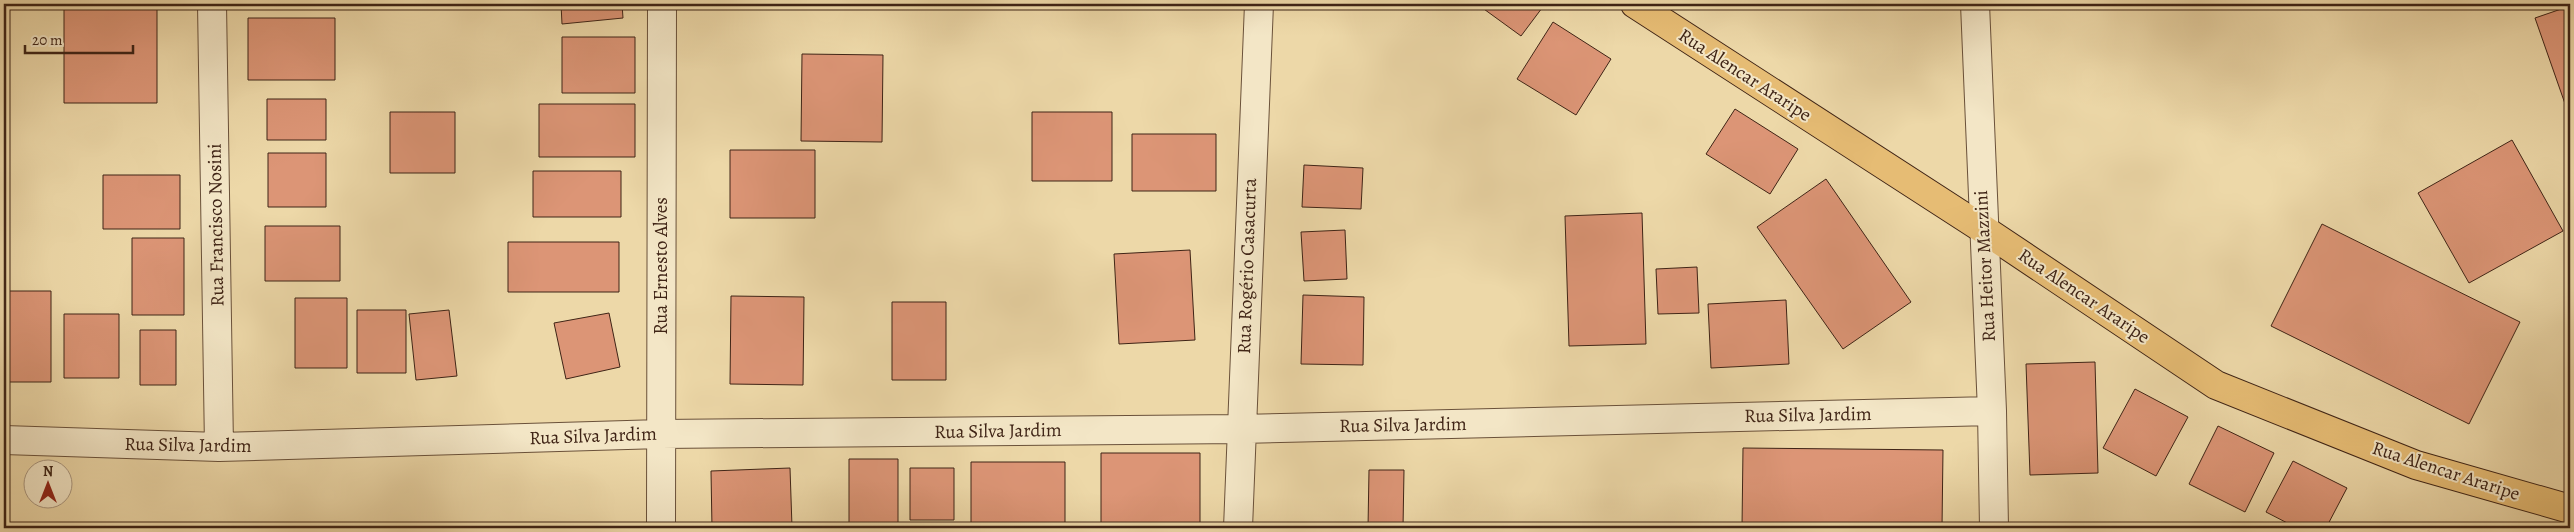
<svg xmlns="http://www.w3.org/2000/svg" width="2574" height="532" viewBox="0 0 2574 532" font-family="Alegreya,serif">
<rect width="100%" height="100%" fill="#edd8a8"/>
<filter id="stains"><feTurbulence type="fractalNoise" baseFrequency=".004" numOctaves="4"/><feColorMatrix values="0 0 0 0 .2 0 0 0 0 .09 0 0 0 0 .02 0 0 0 .5 -.17"/></filter>
<radialGradient id="worn" r=".72"><stop offset=".6" stop-color="#630" stop-opacity="0"/><stop offset="1" stop-color="#630" stop-opacity=".3"/></radialGradient>
<!-- building -->
<path fill="#dc9576" stroke="#3f2416" d="M64 4H157V103H64Z
M561 4H622L623 18 562 24Z
M1477 4H1545L1521 36Z
M2570 6V118L2535 18Z
M248 18H335V80H248Z
M1553 22 1611 59 1576 115 1517 79Z
M562 37H635V93H562Z
M802 54 883 55 882 142 801 141Z
M267 99H326V140H267Z
M539 104H635V157H539Z
M1735 109 1798 149 1770 194 1706 154Z
M390 112H455V173H390Z
M1032 112H1112V181H1032Z
M1132 134H1216V191H1132Z
M2512 140 2563 231 2469 283 2418 193Z
M730 150H815V218H730Z
M268 153H326V207H268Z
M1304 165 1363 168 1361 209 1302 207Z
M533 171H621V217H533Z
M103 175H180V229H103Z
M1826 179 1911 302 1843 349 1757 227Z
M1642 213 1646 344 1569 346 1565 216Z
M2322 224 2520 322 2469 424 2271 326Z
M265 226H340V281H265Z
M1345 230 1347 279 1304 281 1301 232Z
M132 238H184V315H132Z
M508 242H619V292H508Z
M1190 250 1195 340 1119 344 1114 254Z
M1697 267 1699 313 1658 314 1656 269Z
M4 291H51V382H4Z
M1303 295 1364 297 1363 365 1301 364Z
M731 296 804 297 803 385 730 384Z
M295 298H347V368H295Z
M1786 300 1789 364 1711 368 1708 304Z
M892 302H946V380H892Z
M357 310H406V373H357Z
M449 310 457 376 416 380 409 314Z
M609 313 620 367 566 379 554 323Z
M64 314H119V378H64Z
M140 330H176V385H140Z
M2095 362 2098 473 2030 475 2026 364Z
M2135 389 2188 417 2156 476 2103 448Z
M2218 426 2274 453 2245 512 2189 484Z
M1743 448 1943 450 1942 528H1742Z
M1101 453H1200V528H1101Z
M849 459H898V528H849Z
M2293 461 2347 488 2326 528H2297L2266 512Z
M971 462H1065V528H971Z
M790 468 792 527 712 528 711 471Z
M910 468H954V520H910Z
M1369 470H1404L1403 528H1368Z"/>
<g fill="none" stroke-linecap="round" stroke-linejoin="round">
<defs>
<path id="minor" d="M212 4 219 447
M1975 4 1992 411 1994 528
M4 440 219 447 661 434 1240 429 1992 411
M661 528 662 4
M1238 528 1259 4"/>
<path id="major" d="M1635 4 1983 229 2216 385 2416 465 2570 509"/>
</defs>
<!-- minor casing -->
<use href="#minor" stroke="#6a513a" stroke-width="30"/>
<!-- major casing -->
<use href="#major" stroke="#3f2416" stroke-width="30"/>
<!-- minor -->
<use href="#minor" stroke="#f3e6c6" stroke-width="28"/>
<!-- major -->
<use href="#major" stroke="#e6bc74" stroke-width="28"/>
</g>
<g text-anchor="middle" dominant-baseline="central" stroke-width="4" stroke-linejoin="round" paint-order="stroke">
<!-- street labels -->
<g font-size="19" fill="#3f2416" stroke="#f3e6c6">
<text transform="translate(1745 75) rotate(33)">Rua Alencar Araripe</text>
<text transform="translate(216 225) rotate(-91)">Rua Francisco Nosini</text>
<text transform="translate(661 266) rotate(-90)">Rua Ernesto Alves</text>
<text transform="translate(1247 266) rotate(-88)">Rua Rogério Casacurta</text>
<text transform="translate(1985 266) rotate(-93)">Rua Heitor Mazzini</text>
<text transform="translate(2084 296) rotate(34)">Rua Alencar Araripe</text>
<text transform="translate(1808 415) rotate(-1)">Rua Silva Jardim</text>
<text transform="translate(1403 425) rotate(-1)">Rua Silva Jardim</text>
<text transform="translate(998 431) rotate(-1)">Rua Silva Jardim</text>
<text transform="translate(593 436) rotate(-2)">Rua Silva Jardim</text>
<text transform="translate(188 445) rotate(1)">Rua Silva Jardim</text>
<text transform="translate(2446 471) rotate(18)">Rua Alencar Araripe</text>
</g>
</g>
<!-- margin -->
<rect width="2574" height="532" fill="none" stroke="#edd8a8" stroke-width="20"/>
<rect x="5" y="5" width="2564" height="522" fill="none" stroke="#3f2416" stroke-width="2.5"/>
<rect x="10" y="10" width="2554" height="512" fill="none" stroke="#3f2416"/>
<!-- north arrow -->
<g transform="translate(48 484)"><circle r="24" fill="#f3e6c6" stroke="#ab9880"/>
<path d="M0-4L9 19L0 12L-9 19Z" fill="#8f2418"/>
<text y="-8" font-size="14" font-weight="bold" text-anchor="middle" fill="#3f2416">N</text>
</g>
<!-- scale -->
<path d="M25 45v8h108v-8" fill="none" stroke="#3f2416" stroke-width="2.5"/>
<text x="32" y="45" font-size="15" fill="#3f2416" stroke="#f3e6c6" stroke-width="4" paint-order="stroke">20 m</text>
<rect width="100%" height="100%" filter="url(#stains)"/>
<rect width="100%" height="100%" fill="url(#worn)"/>
</svg>
